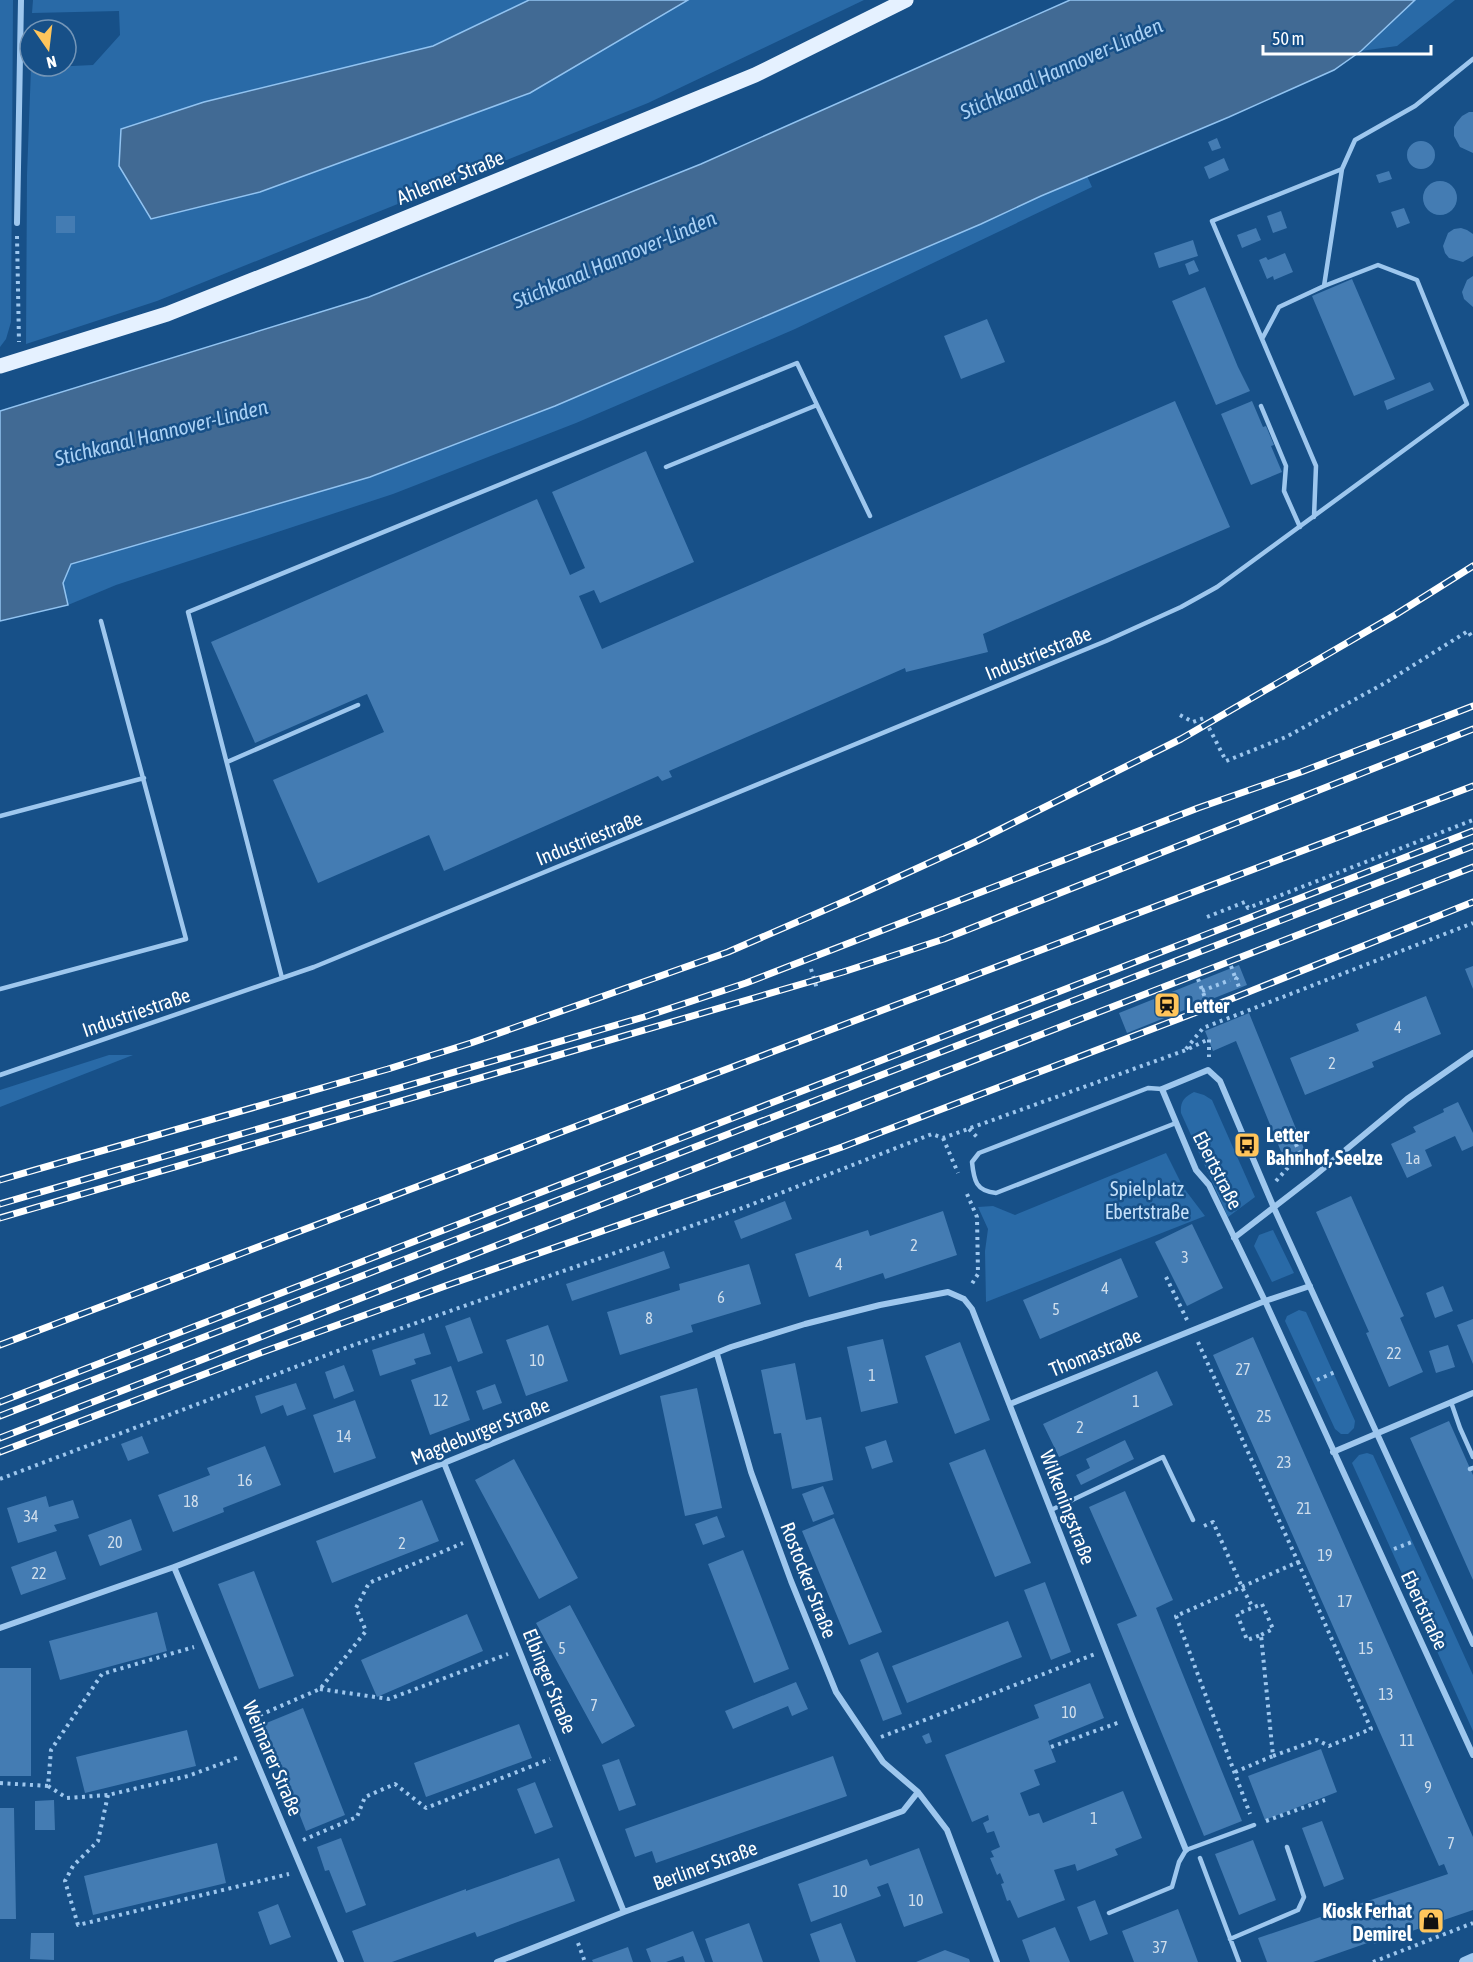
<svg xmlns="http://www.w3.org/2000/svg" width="1473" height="1962" viewBox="0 0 1473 1962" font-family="'Asap Condensed',sans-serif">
<rect width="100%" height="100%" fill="#175088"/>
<!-- green -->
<path fill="#296aa7" d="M0 0H13L11 322 6 339 0 347Z
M33 0H529L433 46 204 102 151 219 260 192 530 93 688 0H864L648 103 157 301 26 344 27 175 31 68 93 65 120 35 119 11 32 13Z
M1415 0H1455L1397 46 1361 51Z
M1087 176 1092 187 795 329 576 423 393 494 116 585 68 605 63 583 71 564 370 477 555 406 744 326Z
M109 1055H133L0 1107V1090Z
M1194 1092 1204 1095 1212 1100 1255 1197 1228 1217 1181 1113C1180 1102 1184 1097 1194 1092Z
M1166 1153 1183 1187 1205 1216 986 1302 985 1251 988 1229 978 1207 993 1206 1015 1215Z
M1273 1230 1294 1273 1272 1282 1254 1246 1259 1235Z
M1299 1310 1306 1312 1355 1421 1354 1428 1348 1434H1341L1335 1429 1285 1321 1287 1316Z
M1367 1453 1373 1455 1473 1675V1731L1352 1463 1359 1455Z"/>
<!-- water -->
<path fill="#416a94" stroke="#91c3f1" stroke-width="1.5" d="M529 0H688L530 93 260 192 151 219 119 166 121 129 204 102 433 46Z
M1070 0H1415L1361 51 1334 70 1229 117 1041 196 981 224 555 406 370 477 71 564 63 583 68 605 0 621V411L369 297 701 164Z"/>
<!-- building -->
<path fill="#447cb3" d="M1469 112H1473V153L1460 147 1454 136V127L1457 122 1462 116Z
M1217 138 1221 148 1212 151 1208 142Z
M1407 155a14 14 0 1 1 28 0a14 14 0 1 1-28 0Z
M1224 158 1229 170 1209 179 1204 167Z
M1389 171 1392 179 1379 183 1376 175Z
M1423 198a17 17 0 1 1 34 0a17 17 0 1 1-34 0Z
M1404 208 1410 223 1397 228 1391 212Z
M1281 211 1287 228 1273 233 1267 216Z
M56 216H75V233H56Z
M1256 228 1261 240 1242 248 1237 235Z
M1461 228 1467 230 1473 234V256L1463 262 1449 258 1445 253 1443 246 1448 233 1454 229Z
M1193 240 1198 256 1159 268 1154 253Z
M1285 253 1293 272 1274 280 1273 276 1267 279 1259 260 1266 257 1268 260Z
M1194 260 1199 271 1189 275 1185 264Z
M1473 276V307L1464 299 1462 292 1467 280Z
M1352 279 1395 379 1354 396 1312 296Z
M1205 287 1238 367 1250 391 1216 405 1172 301Z
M987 319 1005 362 961 379 944 336Z
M1430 382 1434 390 1387 410 1384 401Z
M1175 401 1230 527 983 634 988 652 906 672 905 668 669 771 672 777 662 781 658 776 444 871 429 835 318 883 273 780 384 732 367 694 255 743 211 642 537 499 570 575 585 568 552 492 646 451 694 562 600 603 594 590 579 596 602 649Z
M1252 401 1263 427 1266 426 1274 445 1271 446 1282 472 1251 485 1221 414Z
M1239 965 1247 985 1127 1033 1119 1013Z
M1473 966V989L1465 969Z
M1426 996 1441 1034 1372 1062 1374 1067 1305 1095 1290 1058 1359 1031 1356 1024Z
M1249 1013 1305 1151 1284 1159 1236 1041 1213 1051 1205 1031Z
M1458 1102 1473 1133V1146L1462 1151 1455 1136 1425 1150 1432 1166 1407 1178 1391 1144 1416 1132 1413 1127 1444 1112 1443 1109Z
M1351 1196 1404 1316 1400 1318 1423 1372 1389 1387 1366 1333 1369 1332 1316 1212Z
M785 1201 792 1219 741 1239 734 1221Z
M943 1211 957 1255 885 1279 883 1273 809 1297 795 1254 868 1230 870 1236Z
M1192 1224 1223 1288 1187 1306 1155 1242Z
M664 1251 670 1268 572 1301 566 1284Z
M1121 1258 1138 1297 1040 1339 1023 1300Z
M749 1264 761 1304 691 1325 693 1332 620 1355 607 1312 680 1290 679 1284Z
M1443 1286 1453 1311 1435 1318 1426 1293Z
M470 1317 483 1353 458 1362 445 1326Z
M1473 1319V1364L1457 1325Z
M548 1325 568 1381 526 1396 506 1340Z
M424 1333 431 1354 414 1359 416 1364 380 1376 372 1350Z
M1253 1337 1473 1837V1910L1374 1944 1373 1941 1313 1962H1267L1258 1938 1448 1874 1444 1864 1439 1866 1213 1355Z
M883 1339 898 1403 861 1412 847 1347Z
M960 1342 990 1420 955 1434 925 1356Z
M1448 1345 1455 1367 1436 1373 1429 1351Z
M795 1363 806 1420 821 1417 833 1480 792 1489 781 1433 774 1434 761 1370Z
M344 1365 354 1391 334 1399 325 1372Z
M451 1366 470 1420 430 1435 411 1380Z
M1157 1371 1173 1405 1059 1457 1043 1424Z
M296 1383 306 1409 287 1416 283 1405 261 1414 255 1396Z
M495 1384 502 1403 483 1410 476 1391Z
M697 1388 722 1508 685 1516 660 1396Z
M355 1400 376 1458 334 1473 313 1415Z
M1449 1421 1473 1475V1580L1410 1438Z
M142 1436 149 1453 128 1461 121 1444Z
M886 1440 893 1462 872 1469 865 1447Z
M1125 1440 1134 1459 1081 1485 1076 1475 1090 1468 1086 1459Z
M265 1446 281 1485 223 1508 224 1512 173 1532 158 1495 210 1475 207 1468Z
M985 1449 1031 1563 995 1577 949 1463Z
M514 1459 578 1578 539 1599 475 1480Z
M823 1486 834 1514 813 1522 802 1494Z
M1125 1491 1173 1600 1156 1608 1242 1821 1204 1836 1117 1624 1137 1616 1089 1507Z
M46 1496 49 1507 73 1500 79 1518 54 1525 57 1531 18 1543 7 1508Z
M422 1500 439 1541 332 1583 316 1541Z
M717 1516 725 1537 703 1545 695 1524Z
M834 1518 882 1632 849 1645 802 1531Z
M131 1519 142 1550 100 1566 88 1535Z
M743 1550 789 1669 754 1683 708 1564Z
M56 1551 66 1579 21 1595 11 1567Z
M254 1571 294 1676 259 1689 218 1584Z
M1045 1582 1071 1652 1051 1660 1024 1590Z
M570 1605 635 1726 602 1744 536 1623Z
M157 1612 167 1651 60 1680 49 1641Z
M467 1614 483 1651 377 1697 361 1660Z
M1008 1621 1022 1657 907 1703 892 1666Z
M878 1652 902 1714 883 1721 860 1660Z
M0 1668H31V1776H0Z
M796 1682 808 1709 792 1716 788 1706 733 1729 725 1711Z
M1090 1683 1104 1718 1048 1741 1056 1762 1034 1770 1040 1785 1020 1793 1029 1816 1039 1813 1043 1823 1123 1791 1142 1838 1115 1849 1118 1855 1077 1871 1075 1864 1054 1870 1065 1900 1018 1918 1010 1900 1007 1901 1001 1884 1004 1883 1000 1873 997 1875 990 1858 994 1857 991 1851 1000 1847 994 1831 987 1833 983 1823 989 1820 988 1815 972 1822 945 1755 1039 1718 1034 1705Z
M303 1708 345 1815 306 1831 264 1724Z
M519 1724 532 1758 426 1797 414 1763Z
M187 1730 196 1766 85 1793 76 1757Z
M929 1733 932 1742 926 1744 922 1736Z
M1321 1749 1337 1792 1265 1820 1248 1776Z
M833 1756 847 1796 656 1863 652 1851 635 1857 625 1829Z
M619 1759 636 1805 619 1811 602 1765Z
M535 1782 553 1827 535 1834 517 1789Z
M54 1800 55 1830H35V1801Z
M0 1808H14L16 1919H0Z
M1322 1821 1344 1879 1324 1887 1302 1828Z
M341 1838 366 1905 346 1913 329 1870 325 1871 317 1847Z
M1253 1840 1276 1900 1239 1915 1215 1854Z
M217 1843 226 1883 93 1915 84 1876Z
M919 1848 943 1913 904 1927 888 1883 877 1887 881 1896 811 1922 798 1884 867 1859 870 1866Z
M559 1858 575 1901 477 1937 475 1932 392 1962H364L352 1931 466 1889V1891Z
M1095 1900 1108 1934 1090 1941 1077 1907Z
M278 1904 291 1937 270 1945 258 1912Z
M1178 1909 1198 1962H1134L1122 1931Z
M749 1923 763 1962H713L705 1939Z
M841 1923 856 1962H820L810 1934Z
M1055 1927 1070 1962H1030L1022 1940Z
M693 1931 705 1962H685L683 1956 666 1962H651L646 1949Z
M31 1933H54V1960L30 1959Z
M628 1947 633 1962H593L592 1960Z
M945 1950 969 1959 970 1962H916Z"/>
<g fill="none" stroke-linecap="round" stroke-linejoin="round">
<!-- path -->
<path stroke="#9ec7ee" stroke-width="4" stroke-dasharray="3 4.5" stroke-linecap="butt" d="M17 236 19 342
M1180 715 1193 722 1204 718 1226 761 1286 737 1385 683 1468 631 1473 639
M1207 917 1245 902 1248 908 1473 820
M1231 966 1235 977H1238L1236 979 1240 990
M811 969 817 989
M1198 979 1207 1003
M1202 991 1230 980
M1186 1049 1203 1028 1473 923
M969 1129 979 1139
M1293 1137 1300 1154
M943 1138 958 1173
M1276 1181 1300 1154 1307 1166
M967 1194 977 1217 978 1274 970 1287
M1166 1277 1187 1320
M1198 1342 1298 1562 1176 1616 1250 1814
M1317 1380 1335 1372
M0 1479 348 1347 745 1207 932 1134 943 1138 1186 1050 1209 1039V1057
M1204 1526 1213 1522 1242 1587 1253 1608
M1394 1549 1412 1542
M320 1689 389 1699 508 1654
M253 1718 320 1689 366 1631 356 1608 369 1583 463 1543
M881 1737 1095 1654
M1051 1747 1120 1722
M1273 1756 1317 1740 1329 1746 1371 1729 1298 1562
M1235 1772 1273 1756 1261 1635 1247 1640 1237 1614 1262 1604 1273 1629 1261 1635
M0 1783 48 1786 51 1750 102 1674 194 1647
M48 1786 67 1798 108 1795 188 1776 239 1757
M108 1795 98 1841 73 1866 65 1881 78 1925 289 1874
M1266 1821 1325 1800
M303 1840 357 1817 365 1797 395 1784 426 1808 550 1759
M578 1943 585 1962
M1373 1962 1473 1923"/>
<!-- service -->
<path stroke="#9ec7ee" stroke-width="4.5" d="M1324 286 1342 169 1355 140 1415 106 1473 59
M1262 339 1212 221 1342 169
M1261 406 1286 466 1284 491 1300 527
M666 467 817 405
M227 762 358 705
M0 816 144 778
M282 978 188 612 797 363 870 516
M0 989 186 939 101 621
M0 1075 314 967 1106 641 1181 607 1217 587 1467 404 1417 280 1378 265 1324 286 1279 307 1262 339 1316 466 1314 517
M1162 1089 1148 1088 979 1153 972 1162C974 1181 976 1191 996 1193L1176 1123
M1451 1402 1460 1428 1473 1457
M1470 1469 1473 1468
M1051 1510 1163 1457 1193 1520
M1200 1858 1239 1962
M1109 1913 1172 1887 1179 1862 1186 1850 1254 1825
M1230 1939 1298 1910 1304 1897 1287 1847"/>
<!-- minor -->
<path stroke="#9ec7ee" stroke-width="6" d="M17 223 21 0
M1234 1238 1313 1177 1407 1099 1473 1053
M717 1354 751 1472 791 1581 836 1692 883 1762 918 1792 947 1830 997 1962
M1010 1404 1265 1301 1310 1286
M1333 1452 1473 1393
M444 1463 624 1912
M174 1567 341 1962
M0 1628 174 1567 444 1463 731 1347 805 1324 880 1305 948 1292 964 1299 972 1309 1132 1717 1186 1850
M1473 1644 1274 1208 1220 1081 1208 1070 1162 1089 1196 1170 1209 1185 1265 1301 1473 1755
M497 1962 624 1912 903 1811 918 1792"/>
<!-- tertiary -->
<path stroke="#9ec7ee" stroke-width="10" d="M1464 1962 1473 1958"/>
<!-- primary -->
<path stroke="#e5f1ff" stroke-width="15" d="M0 366 167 314 308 258 755 75 906 0"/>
<defs>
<path id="rail" d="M0 1180 388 1069 471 1043 728 952 850 899 977 841 1181 739 1395 615 1473 566
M0 1204 644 1017 746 983 1198 808 1301 772 1473 706
M0 1218 843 972 944 939 1473 729
M0 1345 1473 786
M0 1402 1473 831
M0 1416 1473 846
M0 1438 1473 867
M0 1452 260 1353 448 1285 842 1147 1231 999 1473 902"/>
</defs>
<!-- rail casing -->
<use href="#rail" stroke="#fff" stroke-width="7"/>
<!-- rail -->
<use href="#rail" stroke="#175088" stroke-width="4.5" stroke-dasharray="14" stroke-linecap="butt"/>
</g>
<!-- icons -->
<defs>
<symbol id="station-square" viewBox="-11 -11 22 22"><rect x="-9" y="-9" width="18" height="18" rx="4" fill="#ffc55b" stroke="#175088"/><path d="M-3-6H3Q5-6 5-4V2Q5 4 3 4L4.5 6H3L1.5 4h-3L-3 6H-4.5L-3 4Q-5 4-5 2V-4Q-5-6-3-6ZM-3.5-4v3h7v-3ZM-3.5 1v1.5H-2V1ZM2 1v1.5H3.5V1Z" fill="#111"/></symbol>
<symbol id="bus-square" viewBox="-11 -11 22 22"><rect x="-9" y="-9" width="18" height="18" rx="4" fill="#ffc55b" stroke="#175088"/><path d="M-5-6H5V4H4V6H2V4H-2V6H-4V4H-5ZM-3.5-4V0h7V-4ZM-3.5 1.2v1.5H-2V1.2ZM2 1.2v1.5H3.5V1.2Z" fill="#111"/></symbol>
<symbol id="shop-square" viewBox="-11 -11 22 22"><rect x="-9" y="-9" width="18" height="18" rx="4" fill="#ffc55b" stroke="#175088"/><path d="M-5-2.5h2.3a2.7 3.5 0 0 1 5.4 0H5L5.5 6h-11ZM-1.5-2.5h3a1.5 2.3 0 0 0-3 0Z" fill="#111"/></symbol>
</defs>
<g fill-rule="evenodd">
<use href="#station-square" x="1152" y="990" width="30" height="30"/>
<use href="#bus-square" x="1232" y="1130" width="30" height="30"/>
<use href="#shop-square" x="1416" y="1906" width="30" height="30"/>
</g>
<g text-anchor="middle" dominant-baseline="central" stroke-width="5" stroke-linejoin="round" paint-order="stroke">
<!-- number labels -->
<g font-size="16" fill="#d0deec">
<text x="1398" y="1027">4</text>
<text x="1332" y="1063">2</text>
<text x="1413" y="1158">1a</text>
<text x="914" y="1245">2</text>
<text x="1185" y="1257">3</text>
<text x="839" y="1264">4</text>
<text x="1105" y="1288">4</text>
<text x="721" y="1297">6</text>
<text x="1056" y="1309">5</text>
<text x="649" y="1318">8</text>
<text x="1394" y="1353">22</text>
<text x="537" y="1360">10</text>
<text x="1243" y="1369">27</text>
<text x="872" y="1375">1</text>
<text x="441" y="1400">12</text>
<text x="1136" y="1401">1</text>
<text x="1264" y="1416">25</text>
<text x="1080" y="1427">2</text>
<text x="344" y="1436">14</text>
<text x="1284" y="1462">23</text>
<text x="245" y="1480">16</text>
<text x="191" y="1501">18</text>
<text x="1304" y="1508">21</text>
<text x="31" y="1516">34</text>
<text x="115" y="1542">20</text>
<text x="402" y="1543">2</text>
<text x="1325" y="1555">19</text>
<text x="39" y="1573">22</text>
<text x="1345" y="1601">17</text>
<text x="562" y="1648">5</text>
<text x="1366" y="1648">15</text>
<text x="1386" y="1694">13</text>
<text x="594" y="1705">7</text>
<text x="1069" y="1712">10</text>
<text x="1407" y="1740">11</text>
<text x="1428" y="1787">9</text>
<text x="1094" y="1818">1</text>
<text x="1451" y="1843">7</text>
<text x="840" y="1891">10</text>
<text x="916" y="1900">10</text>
<text x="1160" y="1947">37</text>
</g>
<!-- street labels -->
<g font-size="20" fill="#fff" stroke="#175088">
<text transform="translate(450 177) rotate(-22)">Ahlemer Straße</text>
<text transform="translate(1038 653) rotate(-22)">Industriestraße</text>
<text transform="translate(589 838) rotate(-22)">Industriestraße</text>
<text transform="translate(136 1012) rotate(-19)">Industriestraße</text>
<text transform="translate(1218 1170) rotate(63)">Ebertstraße</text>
<text transform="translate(1095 1352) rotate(-22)">Thomastraße</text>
<text transform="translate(480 1431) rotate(-22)">Magdeburger Straße</text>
<text transform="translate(1068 1507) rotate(69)">Wilkeningstraße</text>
<text transform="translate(809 1580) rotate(69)">Rostocker Straße</text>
<text transform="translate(1425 1610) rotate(65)">Ebertstraße</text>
<text transform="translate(550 1681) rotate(68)">Elbinger Straße</text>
<text transform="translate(273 1758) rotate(67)">Weimarer Straße</text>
<text transform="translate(705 1865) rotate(-20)">Berliner Straße</text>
</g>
<!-- poi labels -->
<g font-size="20" font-weight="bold" fill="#fff" stroke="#175088" text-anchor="start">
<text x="1186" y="1005">Letter</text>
<text x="1266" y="1134">Letter<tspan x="1266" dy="23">Bahnhof, Seelze</tspan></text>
<text x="1412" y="1910" text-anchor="end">Kiosk Ferhat<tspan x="1412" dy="23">Demirel</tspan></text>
</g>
<!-- park labels -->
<g font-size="20" fill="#c4e0fa" stroke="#175088">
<text x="1147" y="1188">Spielplatz<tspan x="1147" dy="23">Ebertstraße</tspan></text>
</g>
<!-- water labels -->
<g font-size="21" font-style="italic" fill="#aad1f5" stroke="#175088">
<text transform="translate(1061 68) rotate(-24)">Stichkanal Hannover-Linden</text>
<text transform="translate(614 259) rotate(-23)">Stichkanal Hannover-Linden</text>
<text transform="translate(161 432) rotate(-14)">Stichkanal Hannover-Linden</text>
</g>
</g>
<!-- north arrow -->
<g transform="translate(48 48) rotate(166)"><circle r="28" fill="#175088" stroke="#7496b8" stroke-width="1.5"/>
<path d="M0-4.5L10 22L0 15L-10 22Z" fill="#ffc55b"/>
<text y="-9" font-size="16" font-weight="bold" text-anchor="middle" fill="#ffffff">N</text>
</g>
<!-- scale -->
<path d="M1263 45v9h168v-9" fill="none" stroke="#ffffff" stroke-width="3"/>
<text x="1272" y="45" font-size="18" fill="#ffffff" stroke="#175088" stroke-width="4.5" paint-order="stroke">50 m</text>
</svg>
